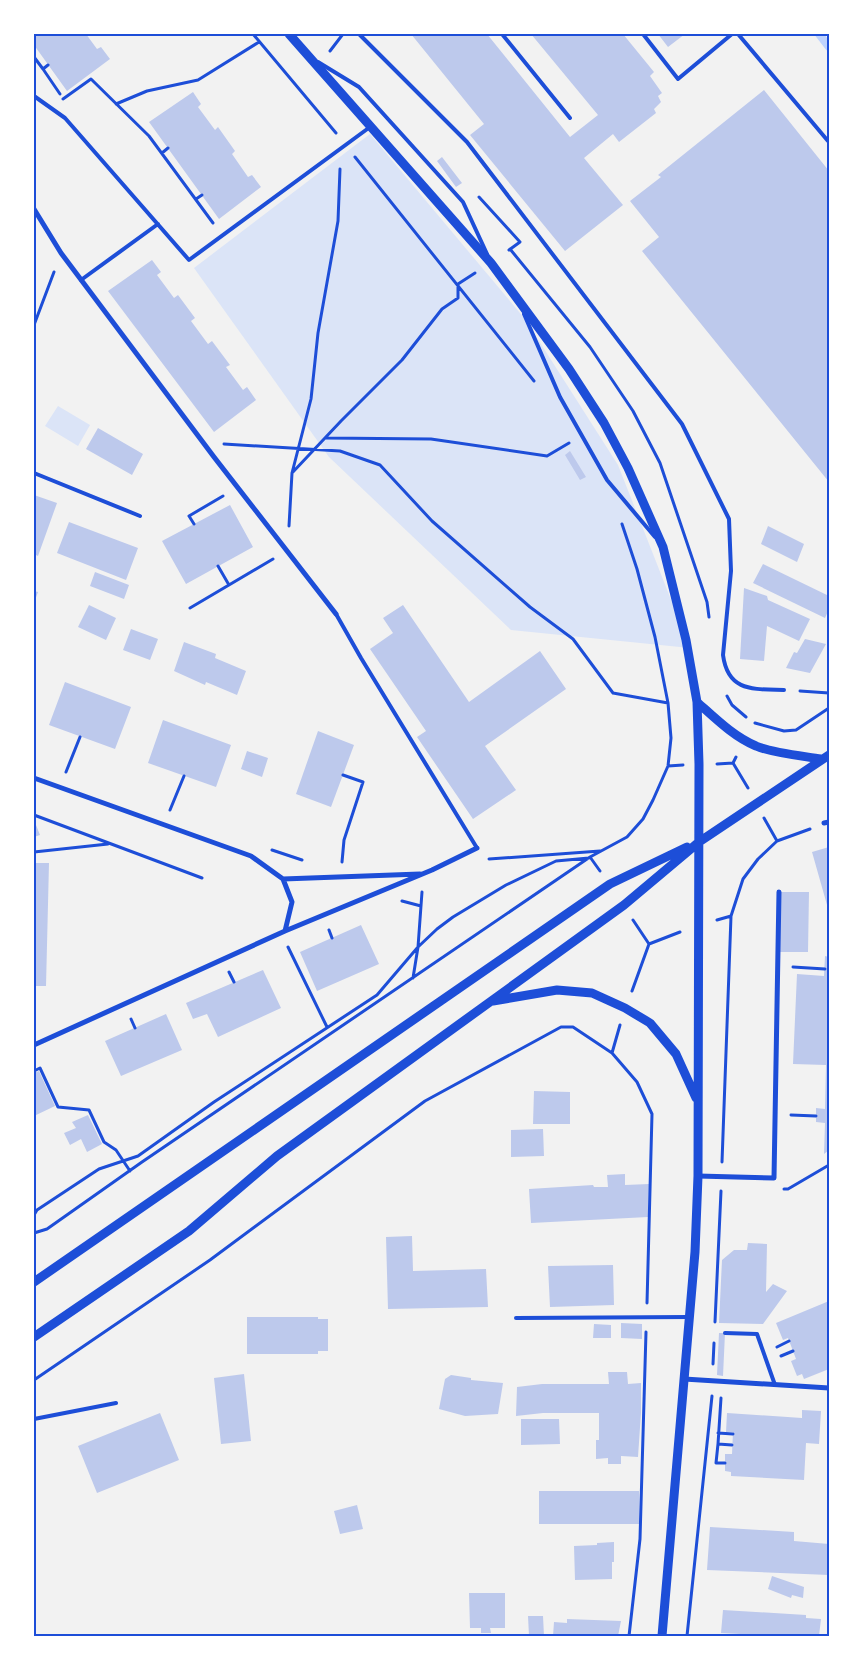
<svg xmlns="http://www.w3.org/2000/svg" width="863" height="1670" viewBox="0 0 863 1670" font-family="Manrope,sans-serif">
<rect width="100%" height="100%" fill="#f2f2f2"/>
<!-- green -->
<path fill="#dbe4f7" d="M370 134 525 319 618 465 690 648 511 630 329 457 194 268Z
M58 406 90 425 78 446 45 426Z"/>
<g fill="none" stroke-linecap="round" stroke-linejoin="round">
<!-- stream -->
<path stroke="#bfd3fe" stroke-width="8" d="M819 34 829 47"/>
</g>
<!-- building -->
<path fill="#bdc9ec" d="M34 34H86L97 49 101 47 110 59 67 91 34 45Z
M411 34H487L570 137 598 115 531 34H623L654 72 650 76 662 93 658 96 661 102 654 109 656 113 619 142 613 134 584 158 623 205 565 251 470 135 484 124Z
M658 34H685L668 47Z
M764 90 829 171V482L642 251 659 237 630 201 661 177 658 175Z
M193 92 201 104 198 107 215 130 218 127 235 151 232 154 248 177 252 175 261 187 219 219 149 122Z
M442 157 462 183 456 187 437 161Z
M152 260 161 272 157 275 174 298 178 295 195 318 191 321 208 344 212 341 230 365 226 367 243 390 247 387 256 400 214 432 108 291Z
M98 428 143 454 132 475 86 449Z
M570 451 586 477 580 480 565 455Z
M34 495 57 503 38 556 34 554Z
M230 505 253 547 186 584 162 541Z
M69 522 138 548 126 580 57 553Z
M768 526 804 544 797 562 761 544Z
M763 564 829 596V609L825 618 753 583Z
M95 572 129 585 124 599 90 586Z
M744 588 767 596 768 600 810 619 799 641 767 626 764 661 740 659Z
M34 591 38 592 34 603Z
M89 605 116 618 106 640 78 627Z
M403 605 469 702 540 651 566 689 485 746 516 790 473 819 417 737 426 731 370 649 393 633 383 618Z
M131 629 158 639 150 660 123 650Z
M805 639 826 644 810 673 786 668 794 652 797 653Z
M184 642 216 654 215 658 246 671 237 695 206 682 205 685 174 671Z
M65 682 131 707 115 749 49 725Z
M163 720 231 745 216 787 148 763Z
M318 731 354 745 331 807 296 794Z
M247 751 268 758 262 777 241 769Z
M34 820 40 835 34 837Z
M829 847V912L812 852Z
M34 863H49L46 986H34Z
M779 892H809L808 952H778Z
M361 925 379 964 317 991 300 952Z
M825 956 829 957V1150L824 1154 825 1123 816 1122V1108L825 1109 826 1065 793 1064 797 974 824 976Z
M263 970 281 1008 218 1037 207 1014 193 1019 186 1003Z
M166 1014 182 1050 121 1076 105 1041Z
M39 1071 55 1106 34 1116V1073Z
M534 1091 570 1092V1124H533Z
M88 1115 102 1144 87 1152 81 1139 70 1145 64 1133 76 1128 72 1122Z
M543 1129 544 1156 511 1157V1130Z
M625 1174V1185L649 1184 648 1217 531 1223 529 1189 593 1185 594 1187H608L607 1175Z
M412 1236 413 1271 486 1269 488 1307 388 1309 386 1237Z
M748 1243 767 1244 766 1292 773 1284 787 1291 763 1324 719 1323 722 1260 734 1250H747Z
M613 1265 614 1305 550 1307 548 1266Z
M829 1301V1369L804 1379 802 1374 797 1376 791 1361 796 1359 793 1351 788 1338 783 1340 776 1323Z
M247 1317H318V1319H328V1351H318V1354H247Z
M621 1323 642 1324V1339L621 1338Z
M594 1324 611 1325V1338H593Z
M719 1333H725L723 1376 717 1375Z
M608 1372H627L628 1384 641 1383V1413L638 1457 621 1456V1464H608V1458L596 1459V1440H599V1413H543L516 1416 517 1387 542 1384H609Z
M244 1374 251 1441 221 1444 214 1378Z
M451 1375 471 1378V1380L503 1383 498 1414 465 1416 439 1409 445 1379Z
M802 1410 821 1411 819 1444 806 1443 804 1480 731 1476V1472L725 1471V1454H732L733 1432H726L727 1413 802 1418Z
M160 1413 179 1460 97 1493 78 1446Z
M521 1419H559L560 1444 521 1445Z
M539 1491H639V1524H539Z
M357 1505 363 1529 340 1534 334 1511Z
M710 1527 794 1532V1541L829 1544V1575L707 1570Z
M614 1542V1562H612V1579L575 1580 574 1546 597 1545V1543Z
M772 1576 804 1587 803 1598 792 1595 791 1598 768 1589Z
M469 1593H505V1628H490L491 1633H481V1628H470Z
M723 1610 806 1615V1618L821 1619 819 1636H776L721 1633Z
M528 1616H543L544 1636H529Z
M567 1619 621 1621 618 1636H553L554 1622 567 1623Z"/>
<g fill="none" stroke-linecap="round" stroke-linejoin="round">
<!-- path -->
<path stroke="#1d4ed8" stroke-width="3" d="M253 34 336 133
M330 51 343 34
M34 57 43 69 48 65
M43 69 60 94
M63 99 91 79 149 136 213 223
M116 104 147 91 198 80 259 42
M162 153 168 148
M355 157 534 381
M479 197 520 242 509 250
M196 199 202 195
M510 249 590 347 633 411 660 463 707 602 709 617
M34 325 54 272
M326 438 431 439 547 456 569 443
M224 444 340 451 380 465 432 521 530 607 573 639 613 693 668 703
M292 473 341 421 402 360 442 309 458 298V284L475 273
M194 524 189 516 223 496
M289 526 292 473 311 399 318 333 338 221 340 169
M218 566 229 585
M190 608 273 559
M800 691 829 693
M727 696 732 705 746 717
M755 723 784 731 796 730 829 708
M733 763 748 788
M717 764 733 763 736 757
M668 766 683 765
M66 772 80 737
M170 810 184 776
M34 815 202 878
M777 841 810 829
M272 850 302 860
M34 852 108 844
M590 857 600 871
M489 859 600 851
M342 862 344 840 363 782 343 775
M402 901 421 906
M717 920 731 916 743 879 758 859 777 841 764 818
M329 930 332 938
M649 944 680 932
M288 947 327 1027
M793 967 825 969
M229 972 234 982
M413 978 418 947 422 892
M632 991 649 944 633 920
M131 1019 135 1028
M620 1025 612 1053 637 1082 652 1114 647 1303
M34 1071 40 1068 58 1107 89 1110 104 1142 116 1150 130 1171
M791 1115 816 1116
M722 1162 731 916
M784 1189H788L829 1165
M34 1215 37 1210 99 1169 138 1156 214 1102 377 995 418 947 437 929 453 917 506 885 556 861 589 858
M34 1233 47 1229 142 1162 590 857 627 837 643 819 653 800 668 766 671 738 668 703 655 637 637 569 622 524
M715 1322 721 1191
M777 1347 789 1341
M781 1356 793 1351
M713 1364 714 1343
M34 1380 210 1260 425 1101 561 1027H573L612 1053
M721 1398 718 1444 732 1445
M718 1433 733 1434
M718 1444 716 1463H725
M629 1636 640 1539 646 1332
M687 1636 712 1396"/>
<!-- service -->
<path stroke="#1d4ed8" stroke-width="4" d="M359 34 467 142 682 424 729 519 731 571 723 655C728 692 753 689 784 690
M502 34 570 118
M643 34 678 79 732 34
M738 34 828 141 829 140
M318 62 359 87 463 202 487 254
M34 96 65 118 189 260 370 127
M81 280 158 224
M524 314 560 397 607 480 655 537
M34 473 140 516
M336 614 361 658 477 848
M516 1318 689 1317
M725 1333 757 1334 775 1385
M34 1419 116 1403"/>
<!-- minor -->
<path stroke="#1d4ed8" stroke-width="5" d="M34 209 61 253 214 457 336 614
M34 778 251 856 283 879 292 902 285 931
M824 823 829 822
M283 879 420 874
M34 1045 285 931 432 870 477 848
M698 1176 774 1178 779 892
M684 1379 829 1388"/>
<!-- tertiary -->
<path stroke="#1d4ed8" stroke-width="9" d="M289 34 491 263 569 369 604 423 628 468 663 547 686 640 697 702 699 764 698 1176 695 1252 662 1636
M697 702C715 718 734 737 756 746 772 753 803 756 821 759
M493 1001 557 990 592 993 625 1008 650 1023 676 1054 696 1098
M34 1282 610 884 687 847
M34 1337 189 1231 277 1156 624 905 699 842 829 755"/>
</g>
<!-- border -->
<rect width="863" height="1670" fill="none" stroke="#ffffff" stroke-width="70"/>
<rect x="35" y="35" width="793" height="1600" fill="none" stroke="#1d4ed8" stroke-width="2"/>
</svg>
